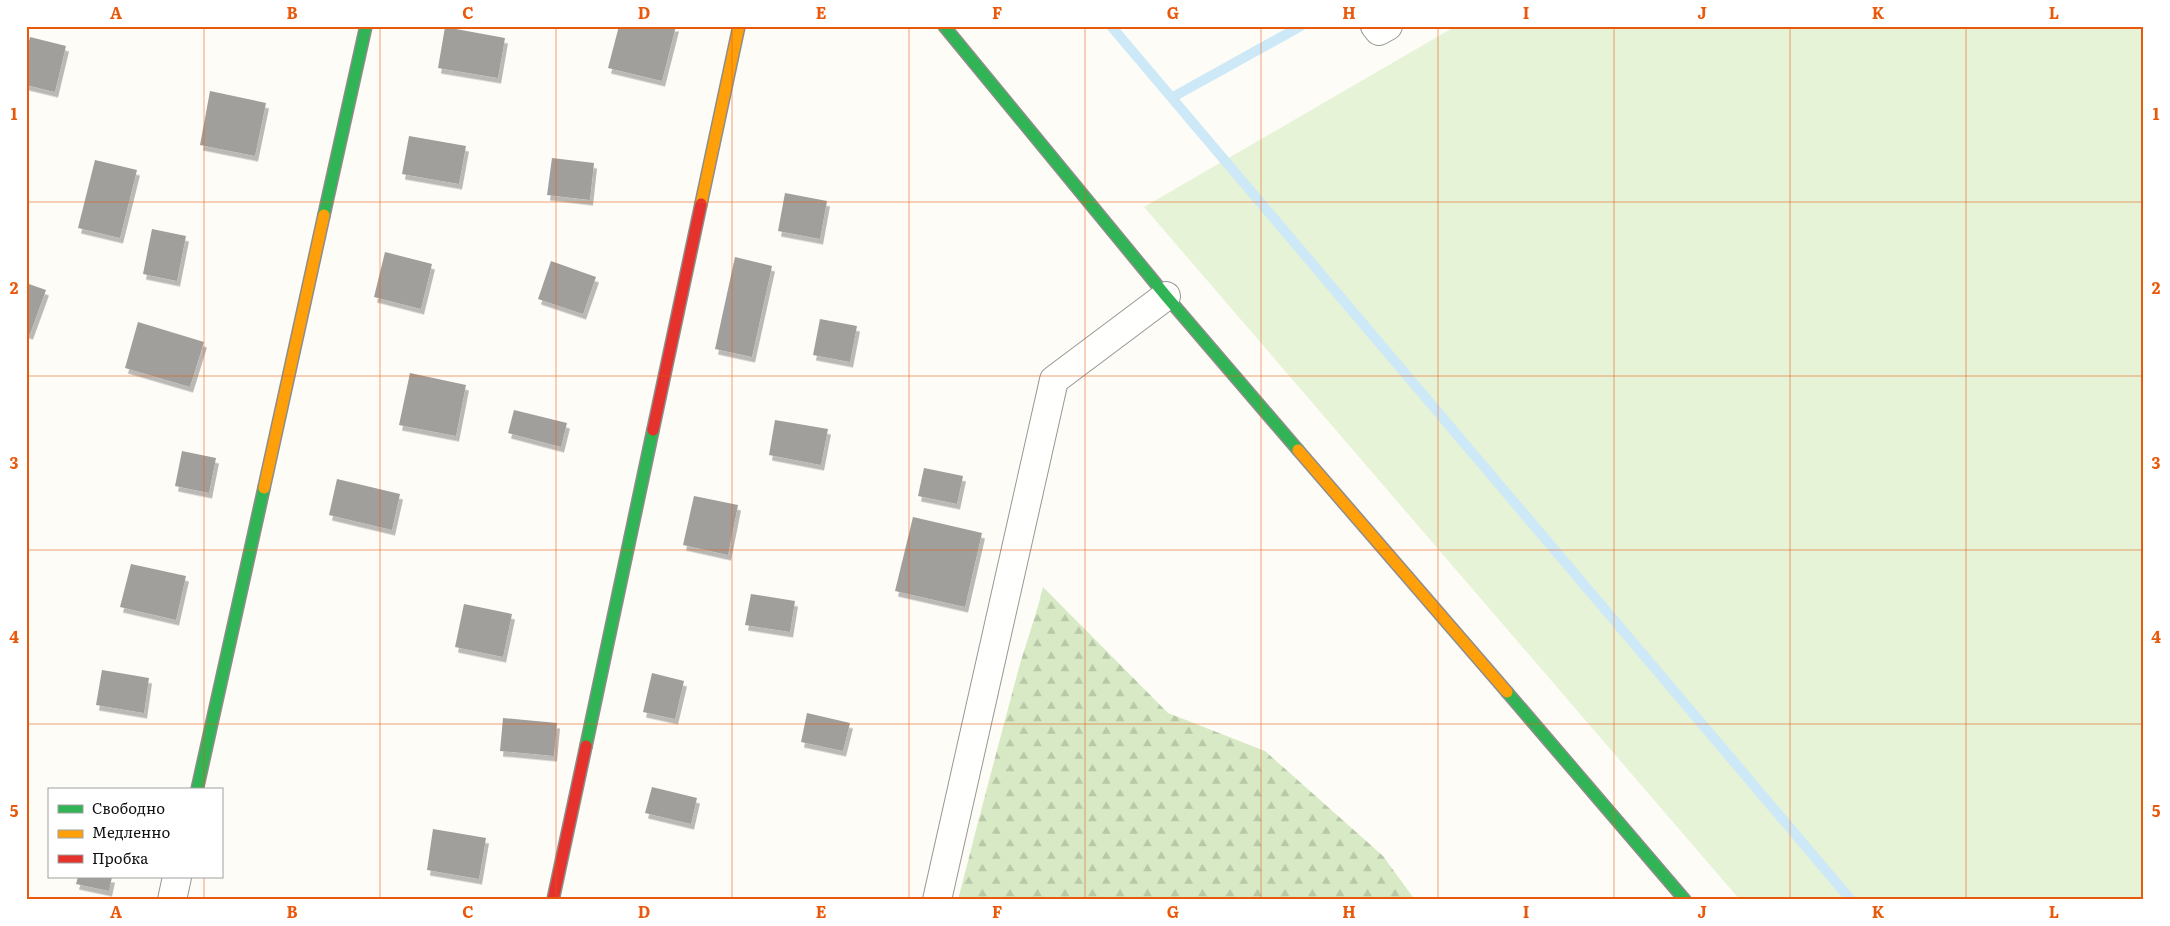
<svg xmlns="http://www.w3.org/2000/svg" width="2170" height="926" viewBox="0 0 2170 926" font-family="Literata,serif">
<defs>
<pattern id="forest-firs" width="22" height="20" patternUnits="userSpaceOnUse" patternTransform="scale(1.25)"><rect width="22" height="20" fill="#d8eac5"/><path d="M5 1l3.5 6h-7zM16 11l3.5 6h-7z" fill="#b8c8a8"/></pattern>
<filter id="shadow"><feDropShadow dx="3" dy="5.5" stdDeviation="0" flood-color="#0004"/></filter>
</defs>
<rect width="100%" height="100%" fill="#fdfcf7"/>
<!-- grass -->
<path fill="#e7f3d7" d="M1456 26H2144V900H1740L1144 207Z"/>
<!-- forest -->
<path fill="url(#forest-firs)" d="M1043 587 1168 713 1265 751 1383 856 1415 900H958C977 825 997 750 1017 675 1025 645 1036 617 1043 587Z"/>
<g fill="none" stroke-linecap="round" stroke-linejoin="round">
<!-- stream -->
<path stroke="#cde8f7" stroke-width="10" d="M1111 26 1851 900
M1173 97 1301 26"/>
</g>
<!-- building -->
<path fill="#a19f9c" filter="url(#shadow)" d="M619 26H676L662 81 608 68Z
M445 27 505 38 498 78 438 68Z
M30 37 66 46 55 92 26 85V53Z
M210 91 266 103 255 156 200 145Z
M409 136 466 146 459 184 402 174Z
M552 158 594 163 590 200 547 195Z
M95 160 137 170 120 238 78 228Z
M785 193 827 201 820 239 778 231Z
M152 229 186 236 177 281 143 274Z
M385 252 432 264 421 309 374 297Z
M735 257 772 266 752 357 715 349Z
M551 261 596 277 583 314 538 299Z
M26 283 46 290 30 334 26 333Z
M820 319 857 326 850 362 813 355Z
M138 322 204 342 190 387 125 368Z
M410 373 466 385 456 436 399 425Z
M514 410 567 423 561 447 508 433Z
M775 420 828 429 821 465 769 455Z
M182 451 216 458 209 493 175 486Z
M924 468 963 476 957 504 918 496Z
M337 479 400 494 392 530 329 515Z
M694 496 738 505 728 555 683 545Z
M913 517 982 533 965 607 895 591Z
M131 564 186 576 176 620 120 607Z
M751 594 795 601 790 632 745 625Z
M464 604 512 614 503 657 455 647Z
M102 670 149 678 144 713 96 705Z
M652 673 684 681 675 719 643 712Z
M807 713 850 723 843 751 801 742Z
M503 718 557 723 554 756 500 751Z
M652 787 697 798 691 824 645 813Z
M433 829 486 838 479 879 427 870Z
M78 877H112L109 891 76 884Z"/>
<g fill="none" stroke-linecap="round" stroke-linejoin="round">
<defs>
<path id="street" d="M1375 26 1379 31 1388 26
M172 900 177 877
M937 900 1054 380 1166 296"/>
<path id="fast" d="M944 26 1166 296 1298 450
M324 215 366 26
M1507 692 1685 900
M586 746 653 430
M197 790 264 488"/>
<path id="slow" d="M701 204 739 26
M1298 450 1507 692
M264 488 324 215"/>
<path id="jam" d="M653 430 701 204
M553 900 586 746"/>
</defs>
<!-- street casing -->
<use href="#street" stroke="#979795" stroke-width="30"/>
<!-- fast casing -->
<use href="#fast" stroke="#8e8d8b" stroke-width="14"/>
<!-- slow casing -->
<use href="#slow" stroke="#8e8d8b" stroke-width="14"/>
<!-- jam casing -->
<use href="#jam" stroke="#8e8d8b" stroke-width="14"/>
<!-- street -->
<use href="#street" stroke="#fffffe" stroke-width="28"/>
<!-- fast -->
<use href="#fast" stroke="#30b455" stroke-width="11"/>
<!-- slow -->
<use href="#slow" stroke="#ff9f0a" stroke-width="11"/>
<!-- jam -->
<use href="#jam" stroke="#e5322d" stroke-width="11"/>
</g>
<!-- grid -->
<path fill="none" stroke="#e8590c" stroke-width="1" stroke-opacity="0.55" d="M204 26V790M380 26V900M556 26V900M732 26V900M909 26V900M1085 26V900M1261 26V900M1438 26V900M1614 26V900M1790 26V900M1966 26V900M26 202H2144M26 376H2144M26 550H2144M26 724H2144M204 877V900"/>
<!-- border -->
<rect width="2170" height="926" fill="none" stroke="#ffffff" stroke-width="55"/>
<!-- legend -->
<rect x="48" y="788" width="175" height="90" fill="#ffffff" stroke="#a0a0a0"/>
<rect x="58" y="805" width="25" height="8" fill="#30b455" stroke="#a0a0a0"/>
<text x="92" y="814" font-size="15" fill="#111111">Свободно</text>
<rect x="58" y="830" width="25" height="8" fill="#ff9f0a" stroke="#a0a0a0"/>
<text x="92" y="838" font-size="15" fill="#111111">Медленно</text>
<rect x="58" y="855" width="25" height="8" fill="#e5322d" stroke="#a0a0a0"/>
<text x="92" y="864" font-size="15" fill="#111111">Пробка</text>
<rect x="28" y="28" width="2114" height="870" fill="none" stroke="#e8590c" stroke-width="2"/>
<g font-size="16" text-anchor="middle" font-weight="bold" fill="#e8590c">
<text x="116" y="19">A</text>
<text x="292" y="19">B</text>
<text x="468" y="19">C</text>
<text x="644" y="19">D</text>
<text x="821" y="19">E</text>
<text x="997" y="19">F</text>
<text x="1173" y="19">G</text>
<text x="1349" y="19">H</text>
<text x="1526" y="19">I</text>
<text x="1702" y="19">J</text>
<text x="1878" y="19">K</text>
<text x="2054" y="19">L</text>
<text x="14" y="120">1</text>
<text x="2156" y="120">1</text>
<text x="14" y="294">2</text>
<text x="2156" y="294">2</text>
<text x="14" y="469">3</text>
<text x="2156" y="469">3</text>
<text x="14" y="643">4</text>
<text x="2156" y="643">4</text>
<text x="14" y="817">5</text>
<text x="2156" y="817">5</text>
<text x="116" y="918">A</text>
<text x="292" y="918">B</text>
<text x="468" y="918">C</text>
<text x="644" y="918">D</text>
<text x="821" y="918">E</text>
<text x="997" y="918">F</text>
<text x="1173" y="918">G</text>
<text x="1349" y="918">H</text>
<text x="1526" y="918">I</text>
<text x="1702" y="918">J</text>
<text x="1878" y="918">K</text>
<text x="2054" y="918">L</text>
</g>
</svg>
